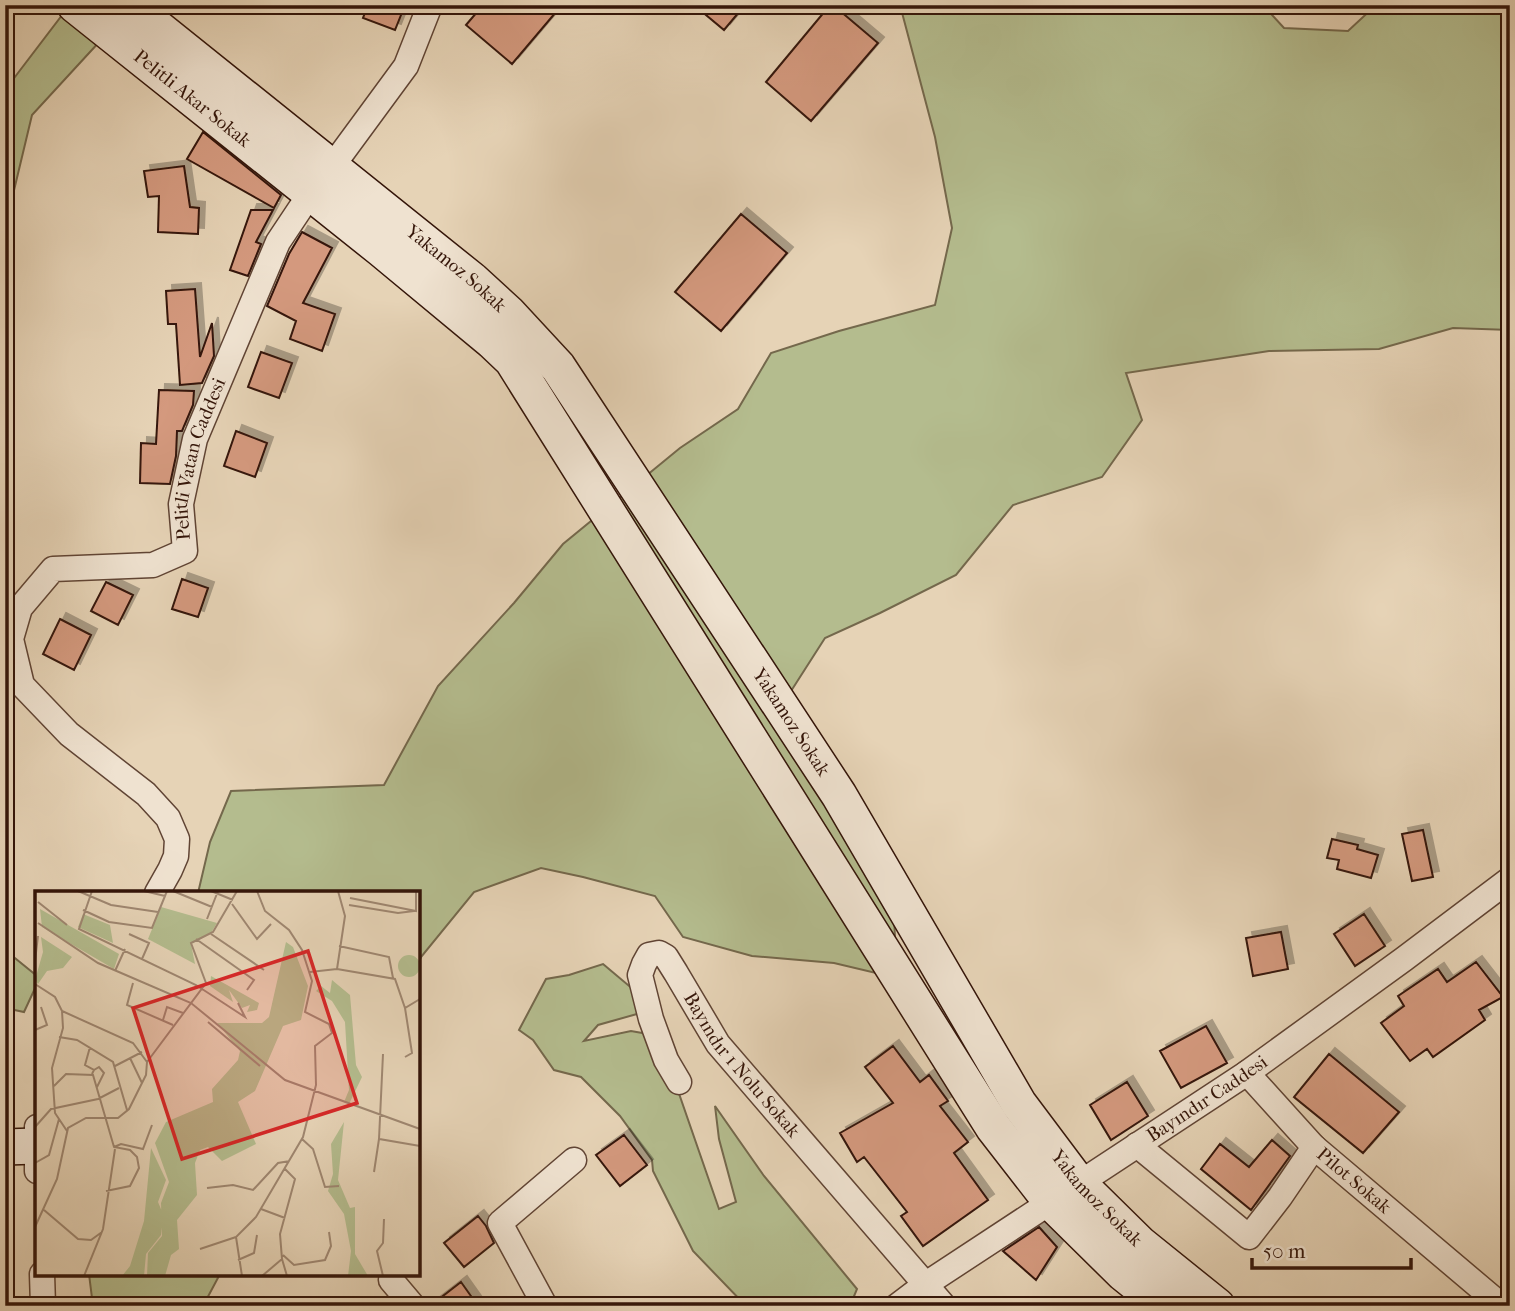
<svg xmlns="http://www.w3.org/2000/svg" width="1515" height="1311" viewBox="0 0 1515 1311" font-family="'IM FELL French Canon',serif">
<defs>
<filter id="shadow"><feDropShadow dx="6" dy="-6" stdDeviation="0" flood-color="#0004"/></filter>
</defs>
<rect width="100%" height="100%" fill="#e6d3b6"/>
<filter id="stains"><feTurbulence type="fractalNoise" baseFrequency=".00286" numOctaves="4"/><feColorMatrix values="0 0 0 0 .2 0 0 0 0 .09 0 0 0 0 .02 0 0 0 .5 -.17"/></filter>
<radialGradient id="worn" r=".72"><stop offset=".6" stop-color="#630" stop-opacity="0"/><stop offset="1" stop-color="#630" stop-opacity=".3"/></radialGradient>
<!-- green -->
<path fill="#b4bc8e" stroke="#74684c" stroke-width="2" d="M900 5H1263L1284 28 1348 31 1376 5H1510V330L1453 328 1379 349 1269 351 1126 373 1142 420 1102 477 1013 505 956 575 880 613 825 638 784 702 894 917 897 978 834 963 752 956 683 937 655 896 583 877 541 868 474 892 421 957 418 964V893H198L210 842 231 791 384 785 438 686 514 603 563 544 680 448 738 409 771 353 839 331 935 305 952 228 935 137Z
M66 10 101 40 32 115 5 228V90Z
M5 950 37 976V984L24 1012 5 1008Z
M603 964 634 990 644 1012 598 1025 584 1041 631 1031 659 1036 719 1209 736 1202 719 1139 715 1106 764 1176 857 1289 850 1306H746L693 1251 653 1171 652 1160 620 1116 581 1077 554 1070 533 1040 519 1030 546 979 569 975Z
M89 1274H220L203 1306H93Z"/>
<!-- building -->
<path fill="#d4997e" stroke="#341509" stroke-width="2" filter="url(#shadow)" d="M368 5H405L395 30 363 18Z
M483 5H562L512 64 466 25Z
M694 5H745L724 30Z
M830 5H833L878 43 811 121 766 82Z
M203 132 281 195 274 208 187 159Z
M184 166 190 207 199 208 198 234 158 232 159 196 148 197 144 171Z
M251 210H273L256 242 261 244 248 276 230 270Z
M741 214 787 253 721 331 675 292Z
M302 232 332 248 303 303 335 314 322 351 290 339 296 321 267 306 289 254Z
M195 289 200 357 212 323 214 356 202 383 180 385 176 324H168L166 291Z
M261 352 292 363 279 398 248 387Z
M159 390 194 391 193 405 182 431H177L176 456 170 484 140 483 141 443 156 444Z
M236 431 267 443 255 477 224 466Z
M182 579 208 588 198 617 172 609Z
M106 582 133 595 118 625 91 611Z
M60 619 91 635 74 670 43 654Z
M1423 830 1433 877 1412 881 1402 834Z
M1332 839 1358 845 1357 849 1378 855 1371 878 1337 869 1339 860 1327 858Z
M1364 914 1385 946 1355 966 1334 934Z
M1281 932 1288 969 1253 976 1246 938Z
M1476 962 1503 997 1479 1010 1485 1020 1433 1057 1427 1049 1410 1061 1381 1023 1404 1006 1398 996 1438 969 1447 982Z
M1206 1026 1227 1063 1181 1088 1160 1051Z
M893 1046 920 1082 929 1075 948 1101 940 1106 968 1142 954 1153 988 1200 923 1246 901 1216 907 1212 864 1157 857 1162 840 1133 893 1103 865 1067Z
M1329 1054 1399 1112 1363 1153 1294 1097Z
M1127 1082 1148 1116 1111 1140 1090 1105Z
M624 1135 647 1165 620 1186 596 1155Z
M1272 1140 1290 1156 1251 1210 1201 1169 1220 1144 1249 1167Z
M478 1216 486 1226 494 1243 464 1267 444 1243Z
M1039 1227 1057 1247 1036 1280 1003 1251Z
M461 1282 478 1306H430Z"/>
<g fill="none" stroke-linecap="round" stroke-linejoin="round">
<defs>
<g id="street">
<path id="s1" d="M157 893 170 870 176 856 177 839 168 818 146 794 69 734 22 685 11 639 20 608 53 569 153 565 185 551 181 504 195 439 278 242 310 194 331 168 406 66 430 5"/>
<path id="s2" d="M1247 1073 1314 1147 1502 1306"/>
<path id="s3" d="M679 1082 666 1060 651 1019 640 975 644 964 649 955 659 953 666 957 676 973 718 1044 944 1306"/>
<path d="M37 1127V1171"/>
<path d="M1137 1145 1249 1237 1280 1197 1314 1147"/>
<path d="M42 1274 43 1306"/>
<path d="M391 1280 413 1306"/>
<path d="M545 1306 500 1223 574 1160"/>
<path id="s4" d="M897 1306 926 1284 1247 1073 1404 959 1510 879"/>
</g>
<g id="secondary">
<path id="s5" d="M75 5 381 249 492 341 512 360 993 1127 1052 1203 1123 1273 1164 1306"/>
<path id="s6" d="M129 5 472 280 508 313 558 367 839 795 1019 1104 1079 1184 1140 1244 1217 1306"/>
<path d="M5 1147 36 1146"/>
</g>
</defs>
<!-- street casing -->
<use href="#street" stroke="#604434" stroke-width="27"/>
<!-- secondary casing -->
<use href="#secondary" stroke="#341509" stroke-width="38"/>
<!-- street -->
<use href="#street" stroke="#efe2d0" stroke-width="24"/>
<!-- secondary -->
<use href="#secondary" stroke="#efe2d0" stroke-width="35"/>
</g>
<g text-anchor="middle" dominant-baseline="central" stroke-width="5" stroke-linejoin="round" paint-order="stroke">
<!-- street labels -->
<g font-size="19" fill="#341509" stroke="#efe2d0">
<text stroke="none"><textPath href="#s5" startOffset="150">Pelitli Akar Sokak</textPath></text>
<text stroke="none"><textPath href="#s6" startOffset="420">Yakamoz Sokak</textPath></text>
<text stroke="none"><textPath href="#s1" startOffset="640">Pelitli Vatan Caddesi</textPath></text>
<text stroke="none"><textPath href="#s6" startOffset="987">Yakamoz Sokak</textPath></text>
<text stroke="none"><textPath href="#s3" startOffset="287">Bayındır 1 Nolu Sokak</textPath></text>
<text stroke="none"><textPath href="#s4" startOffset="373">Bayındır Caddesi</textPath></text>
<text stroke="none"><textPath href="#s2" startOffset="152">Pilot Sokak</textPath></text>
<text stroke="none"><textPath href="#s6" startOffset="1554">Yakamoz Sokak</textPath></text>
</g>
</g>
<!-- overview -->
<g transform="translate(35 891)">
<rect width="385" height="385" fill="#e6d3b6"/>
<path d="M126 16 182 32 176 42 156 53 160 73 113 48ZM5 18 84 63 79 78 7 36ZM48 23 75 34 78 52 43 36ZM6 46 37 66 28 77 12 80 3 93 0 89 8 61ZM251 51 258 56 273 95 266 129 248 135 220 200 203 211 221 253 187 270 173 256 165 259 160 272 162 304 142 329 144 358 136 364 130 385H112L113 362 127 345 126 312 134 291 120 252 131 231 178 211 177 198 203 169 205 160 182 132H227L234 126ZM363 75a11 11 0 1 1 22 0a11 11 0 1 1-22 0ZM176 85 224 112 222 119 212 121 215 114 207 117 194 99 198 111 175 95ZM297 89 315 104 321 174 327 186 314 213 309 211 314 199 310 131 297 110 281 100 286 95 295 102ZM309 231 303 289 315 317 320 316V363L333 385H313L316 360 309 323 293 300 298 283 296 253ZM116 257 131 289 123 311 128 323 126 344 111 363 109 385H87L95 375 109 330Z" fill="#b4bc8e"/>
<path fill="none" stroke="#9f8771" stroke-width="2" d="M43 0 76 14 123 21M57 0 44 38 161 94 210 126 203 112M109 0 130 5M138 0 177 16M176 0 198 9M315 7 381 20V0M3 11 32 34M197 13 222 48 236 33M314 14 363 22 379 20M48 19 74 31 117 37 132 0M172 28 183 0M3 32 63 72 156 112 250 189 385 238M94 43 114 52 107 68M176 43 229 79M161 48 219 89 212 99M304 55 354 66 358 87M0 70 3 45M302 78 360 88 370 117 385 108M302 78 310 25 303 0M80 80 90 58M275 81 302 78M98 92 92 114 138 134M0 93 20 106 27 120 98 152 112 171M27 120 28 137 17 177 20 222 32 240M128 129 132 116 148 122M173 131 225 175M0 139 12 134 6 116M24 146 42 149 78 171 92 219M55 156 50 174 59 179 57 183M370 166 377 162 370 117M95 167 107 192M80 175 107 161M59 179 64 176 69 182 62 196M19 195 31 183 58 184 79 256 95 259 102 266 104 277 95 295 71 300M0 236 16 218 63 208 84 197M267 248 278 258 290 296 304 295M344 248 348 163M79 256 86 253 108 258 117 234M0 272 14 264 24 228M339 281 344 248 385 255M172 297 198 294 218 299 243 272 255 270M226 318 250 327M9 319 43 348 56 349 67 341M0 336 22 288 33 237 51 227H83L94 218 111 184 112 171 171 92 156 52 178 41 202 0M165 358 201 346M248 364 259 374 290 369 296 355 294 341M247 368 245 343 260 288 250 278M203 369 219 362 222 344M49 385 68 338 80 258M207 385 201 346 221 326 268 246 281 194 280 155 297 142 294 133 270 121 277 90 267 59 254 39 230 20 222 0M227 385 247 368 252 385M348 385 342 360 348 352 349 328"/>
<path fill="#d62828" fill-opacity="0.15" stroke="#d62828" stroke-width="3.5" d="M273 60 322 212 147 268 98 117Z"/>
<rect width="385" height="385" fill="none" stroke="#341509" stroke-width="3.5"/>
</g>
<!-- margin -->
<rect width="1515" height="1311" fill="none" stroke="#e6d3b6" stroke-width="28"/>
<rect x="7" y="7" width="1501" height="1297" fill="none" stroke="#341509" stroke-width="3.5"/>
<rect x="14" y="14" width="1487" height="1283" fill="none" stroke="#341509" stroke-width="2"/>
<!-- scale -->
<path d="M1252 1258v10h159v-10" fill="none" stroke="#341509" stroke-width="3.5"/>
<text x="1263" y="1258" font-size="21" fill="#341509" stroke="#efe2d0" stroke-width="5" paint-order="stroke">50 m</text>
<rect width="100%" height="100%" filter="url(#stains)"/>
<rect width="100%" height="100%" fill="url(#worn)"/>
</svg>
